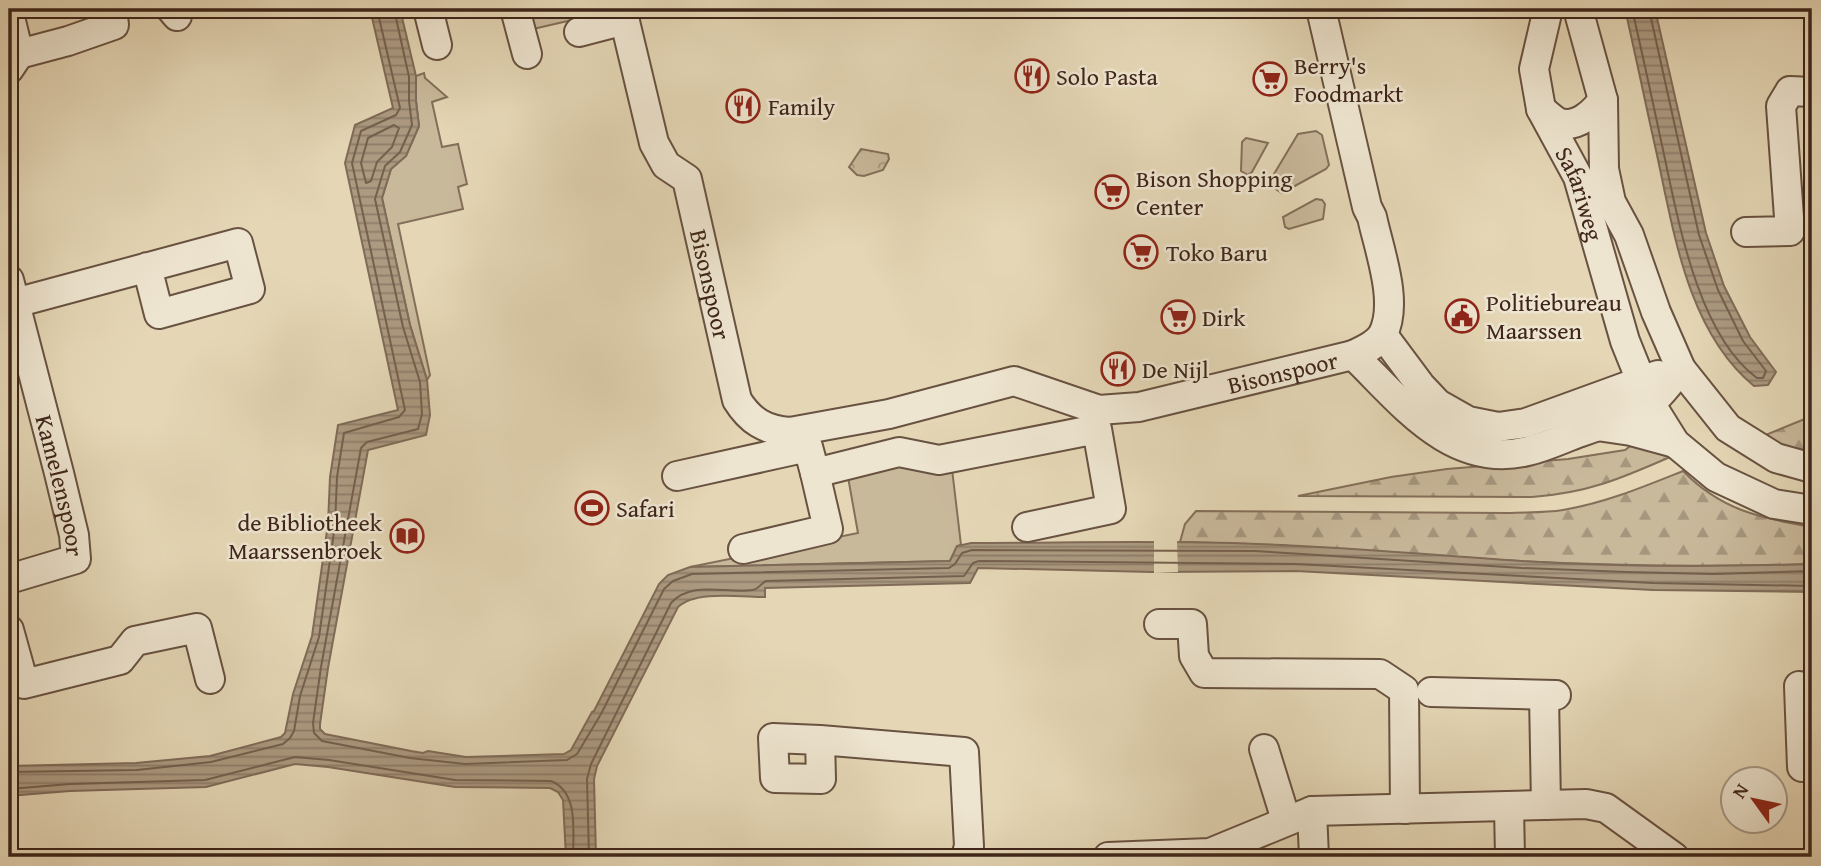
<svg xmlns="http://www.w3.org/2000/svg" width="1821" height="866" viewBox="0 0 1821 866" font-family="'Gentium Book Plus',serif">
<defs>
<pattern id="forest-firs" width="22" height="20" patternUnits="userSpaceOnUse" patternTransform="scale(1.75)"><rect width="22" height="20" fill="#c9b99b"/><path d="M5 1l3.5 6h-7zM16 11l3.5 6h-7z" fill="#a5967e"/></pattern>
<pattern id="park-crowns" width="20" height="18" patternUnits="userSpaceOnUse" patternTransform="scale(1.75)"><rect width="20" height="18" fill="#c9b99b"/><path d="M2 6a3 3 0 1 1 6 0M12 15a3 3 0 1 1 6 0" fill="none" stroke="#a5967e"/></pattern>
<pattern id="water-rules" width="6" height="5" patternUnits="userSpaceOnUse" patternTransform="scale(1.75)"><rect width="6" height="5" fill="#ac9a81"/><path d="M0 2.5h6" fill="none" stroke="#8d7d69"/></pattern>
</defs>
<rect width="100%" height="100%" fill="#e5d7b6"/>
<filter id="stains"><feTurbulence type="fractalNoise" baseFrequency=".00286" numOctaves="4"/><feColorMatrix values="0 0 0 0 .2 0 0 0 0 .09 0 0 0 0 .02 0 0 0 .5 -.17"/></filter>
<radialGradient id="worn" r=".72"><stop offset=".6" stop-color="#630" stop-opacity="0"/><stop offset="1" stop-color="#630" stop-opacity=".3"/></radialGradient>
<!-- green -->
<path fill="#c9b99b" stroke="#846f5a" stroke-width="2" d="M528 9H593L594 15 533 29Z
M424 73 425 78 447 97 432 102 442 147 458 144 467 184 458 187 463 209 398 224 430 375 427 380 410 325 382 198 391 169 406 156 419 126 416 101V76Z
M1316 131 1322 135 1329 165 1326 169 1282 193 1268 184 1298 134Z
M1246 138 1268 143 1252 172 1248 175 1241 171 1242 142Z
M1316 199 1322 200 1325 204 1323 219 1289 229 1285 227 1283 217Z
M919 460 952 469 961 545 957 546 950 561 690 567 858 533 848 477Z"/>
<!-- forest -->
<path fill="url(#forest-firs)" stroke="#846f5a" stroke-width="2" d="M1812 416V456L1778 444 1763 436Z
M1637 441 1670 457C1620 479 1587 493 1532 497L1298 496 1391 477 1447 469 1568 459 1625 450Z
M1683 471C1721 510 1760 518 1812 527V564C1715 567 1617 566 1520 561 1406 554 1293 544 1180 542L1185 524 1196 511 1508 513C1526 512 1545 513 1563 510 1605 503 1643 487 1683 471Z"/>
<!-- park -->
<path fill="url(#park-crowns)" stroke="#846f5a" stroke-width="2" d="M861 149 888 154 889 159 883 170 864 176 857 175 849 167Z"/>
<!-- water -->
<path fill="url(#water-rules)" stroke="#806b58" stroke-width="2" d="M370 9H400L416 76V101L419 126 406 156 391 169 382 198 410 325 427 380 430 415 426 435 368 450 328 668 320 724V729L325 734 411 751 423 753 428 751 466 757 564 754 571 750 592 712 594 711 659 584 668 575 690 567 950 561 957 546 971 543C1066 543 1162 540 1257 544 1345 547 1433 555 1521 561 1618 567 1715 567 1812 564V592L1653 590 1296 571 1152 572 978 568 970 583 765 588V597C742 597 695 590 678 607L597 766 594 779 596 857H566L563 800 558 792 550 788 455 787 328 767 295 764 206 787 70 791 9 796V766L136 763 210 756 281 737 285 733 293 694 312 636 328 524 330 477 338 425 398 410 345 163 355 125 393 108Z
M1625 9H1655L1706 233 1724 286 1750 337 1776 372 1768 385 1754 386C1688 332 1674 233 1657 155 1646 106 1636 57 1625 9Z"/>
<!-- pier -->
<path fill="#e5d7b6" d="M1154 541H1177L1178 572 1154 573Z"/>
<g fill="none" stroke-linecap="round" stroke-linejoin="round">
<!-- shore -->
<path stroke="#75604e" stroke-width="2" d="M394 9 409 77V101L412 125 400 152 385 166 375 199 403 327 420 382 422 414 418 429 367 442 361 448 321 667 313 723 314 733 322 741 410 758 465 764 567 760 577 754 601 714 664 589 673 581 692 574 949 568 955 564 962 553 972 550 1255 551 1522 568 1626 572 1714 574 1812 571
M1632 9C1643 56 1653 103 1663 150 1678 218 1697 334 1757 378H1763L1766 371 1743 341 1718 290 1699 235 1649 9
M394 125 399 128 392 147 377 162 371 181 366 183 361 163 368 138Z
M9 772 137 770 211 762 283 744 290 738 294 731 300 696 319 637 335 525 337 477 344 433 399 417 405 410 352 163 361 131 396 115 400 108 377 9
M9 789 70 784 205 780 295 757 329 760 455 780 551 781C579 792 573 832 573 857
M589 857 587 779 591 764 671 603C692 580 726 594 753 590 759 589 760 584 766 581L964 576 973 563 979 561 1296 564 1653 583 1812 586"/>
<defs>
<g id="minor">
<path d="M171 9 177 16"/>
<path d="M428 9 437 45"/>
<path d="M515 9 527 54"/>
<path id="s1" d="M622 9 654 143 666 165 687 179 737 400C750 421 765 430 790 432L889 414 1014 381 1099 410 1139 407 1353 355C1364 350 1377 345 1383 334 1399 302 1379 250 1372 217L1367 207 1321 9"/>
<path id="s2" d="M1548 9 1534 69 1541 109 1578 177 1625 341 1650 403 1675 443 1716 477 1774 504 1812 510"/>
<path d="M1578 9 1603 100 1604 169 1611 202 1629 235 1656 312 1681 369 1728 428 1776 458 1812 468"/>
<path d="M9 13 19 54 9 69"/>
<path d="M579 32 625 20"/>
<path d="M19 54 68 41 114 25 112 9"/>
<path d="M1541 109C1546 113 1554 121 1560 123 1578 128 1594 112 1603 100"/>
<path d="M1746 232 1790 231 1781 106 1790 91 1812 92"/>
<path id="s3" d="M9 280 59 473 74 535 76 559 9 579"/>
<path d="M15 303 238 243 250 289 159 314 147 267"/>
<path d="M1383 335 1421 386 1438 404 1468 421 1498 427 1526 423 1658 375"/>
<path d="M1353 355C1401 401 1451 470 1528 451 1545 447 1562 439 1578 433 1601 425 1627 416 1648 404 1660 397 1671 380 1681 369"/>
<path d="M1597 426 1631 431 1675 443"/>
<path d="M677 476 808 447 815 473 899 452 939 460 1097 429 1111 509 1027 527"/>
<path d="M743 549 828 529 815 473"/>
<path d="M1159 624H1192L1194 656 1204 673 1380 674 1404 690 1405 809"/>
<path d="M9 630 24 684 120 660 135 641 197 628 210 679"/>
<path d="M1799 686 1802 767H1812"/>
<path d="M1431 692 1556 695"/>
<path d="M1544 695 1546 805"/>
<path d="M820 740 821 779 775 778 773 738 820 740 964 752 969 846 966 857"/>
<path d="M1264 749 1286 820"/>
<path d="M1509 807 1510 857"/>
<path d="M1312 811 1314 857"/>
<path d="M1108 857 1210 853 1312 811 1586 804 1606 808 1674 857"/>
</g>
</defs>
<!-- minor casing -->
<use href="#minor" stroke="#685241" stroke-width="32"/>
<!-- minor -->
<use href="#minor" stroke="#eee5d0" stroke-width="28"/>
</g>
<!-- icons -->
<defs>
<symbol id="restaurant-ring" viewBox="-11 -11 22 22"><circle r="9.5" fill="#eee5d0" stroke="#8f2418" stroke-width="1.5"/><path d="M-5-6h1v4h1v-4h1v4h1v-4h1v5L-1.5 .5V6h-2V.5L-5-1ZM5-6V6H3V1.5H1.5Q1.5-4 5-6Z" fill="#8f2418"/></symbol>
<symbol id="supermarket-ring" viewBox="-11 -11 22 22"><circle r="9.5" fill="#eee5d0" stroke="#8f2418" stroke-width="1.5"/><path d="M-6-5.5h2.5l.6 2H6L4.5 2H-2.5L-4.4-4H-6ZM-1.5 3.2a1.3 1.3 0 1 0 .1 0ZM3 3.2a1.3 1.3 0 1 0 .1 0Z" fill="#8f2418"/></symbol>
<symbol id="civic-ring" viewBox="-11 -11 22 22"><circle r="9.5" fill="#eee5d0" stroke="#8f2418" stroke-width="1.5"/><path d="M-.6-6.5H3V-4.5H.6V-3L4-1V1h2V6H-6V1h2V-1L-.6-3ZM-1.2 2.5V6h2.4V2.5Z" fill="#8f2418"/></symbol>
<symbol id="stadium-ring" viewBox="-11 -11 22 22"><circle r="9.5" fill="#eee5d0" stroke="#8f2418" stroke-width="1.5"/><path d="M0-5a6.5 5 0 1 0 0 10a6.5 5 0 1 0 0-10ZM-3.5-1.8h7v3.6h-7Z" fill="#8f2418"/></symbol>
<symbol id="library-ring" viewBox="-11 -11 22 22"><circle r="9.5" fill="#eee5d0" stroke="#8f2418" stroke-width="1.5"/><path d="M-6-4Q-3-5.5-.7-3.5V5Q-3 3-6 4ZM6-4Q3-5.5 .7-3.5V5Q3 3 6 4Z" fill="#8f2418"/></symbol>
</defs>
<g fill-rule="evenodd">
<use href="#restaurant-ring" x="1013" y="57" width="38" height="38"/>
<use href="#supermarket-ring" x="1251" y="60" width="38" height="38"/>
<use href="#restaurant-ring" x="724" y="87" width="38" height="38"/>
<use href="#supermarket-ring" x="1093" y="173" width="38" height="38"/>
<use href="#supermarket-ring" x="1122" y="233" width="38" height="38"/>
<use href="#civic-ring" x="1443" y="297" width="38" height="38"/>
<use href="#supermarket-ring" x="1159" y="298" width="38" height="38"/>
<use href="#restaurant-ring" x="1099" y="350" width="38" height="38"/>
<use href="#stadium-ring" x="573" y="489" width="38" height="38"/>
<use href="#library-ring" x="388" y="517" width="38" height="38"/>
</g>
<g text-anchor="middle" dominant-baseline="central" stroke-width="5" stroke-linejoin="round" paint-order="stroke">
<!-- poi labels -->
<g font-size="24" fill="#3e251a" stroke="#eee5d0" text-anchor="start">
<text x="1294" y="65">Berry's<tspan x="1294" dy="28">Foodmarkt</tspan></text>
<text x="1056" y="76">Solo Pasta</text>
<text x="768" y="106">Family</text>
<text x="1136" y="178">Bison Shopping<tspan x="1136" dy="28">Center</tspan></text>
<text x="1166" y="252">Toko Baru</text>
<text x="1486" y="302">Politiebureau<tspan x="1486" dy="28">Maarssen</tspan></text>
<text x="1202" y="317">Dirk</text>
<text x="1142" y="369">De Nijl</text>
<text x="616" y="508">Safari</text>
<text x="382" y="522" text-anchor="end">de Bibliotheek<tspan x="382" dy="28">Maarssenbroek</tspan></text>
</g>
<!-- street labels -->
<g font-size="24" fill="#3e251a" stroke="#eee5d0">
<text stroke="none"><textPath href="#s2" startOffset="196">Safariweg</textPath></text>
<text stroke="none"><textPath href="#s1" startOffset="296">Bisonspoor</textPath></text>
<text stroke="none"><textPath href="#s1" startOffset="987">Bisonspoor</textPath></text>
<text stroke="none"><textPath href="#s3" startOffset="212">Kamelenspoor</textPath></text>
</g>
</g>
<!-- margin -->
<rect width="1821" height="866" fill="none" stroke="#e5d7b6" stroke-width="35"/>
<rect x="10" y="10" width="1800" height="845" fill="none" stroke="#3e251a" stroke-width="3.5"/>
<rect x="18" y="18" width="1786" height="831" fill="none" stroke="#3e251a" stroke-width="2"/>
<!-- north arrow -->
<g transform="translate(1754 800) rotate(303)"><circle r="33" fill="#eee5d0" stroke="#a89887" stroke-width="2"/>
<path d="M0-5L12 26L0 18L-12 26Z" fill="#8f2418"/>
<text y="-10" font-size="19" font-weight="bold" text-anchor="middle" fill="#3e251a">N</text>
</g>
<rect width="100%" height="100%" filter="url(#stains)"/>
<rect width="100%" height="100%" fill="url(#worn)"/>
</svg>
